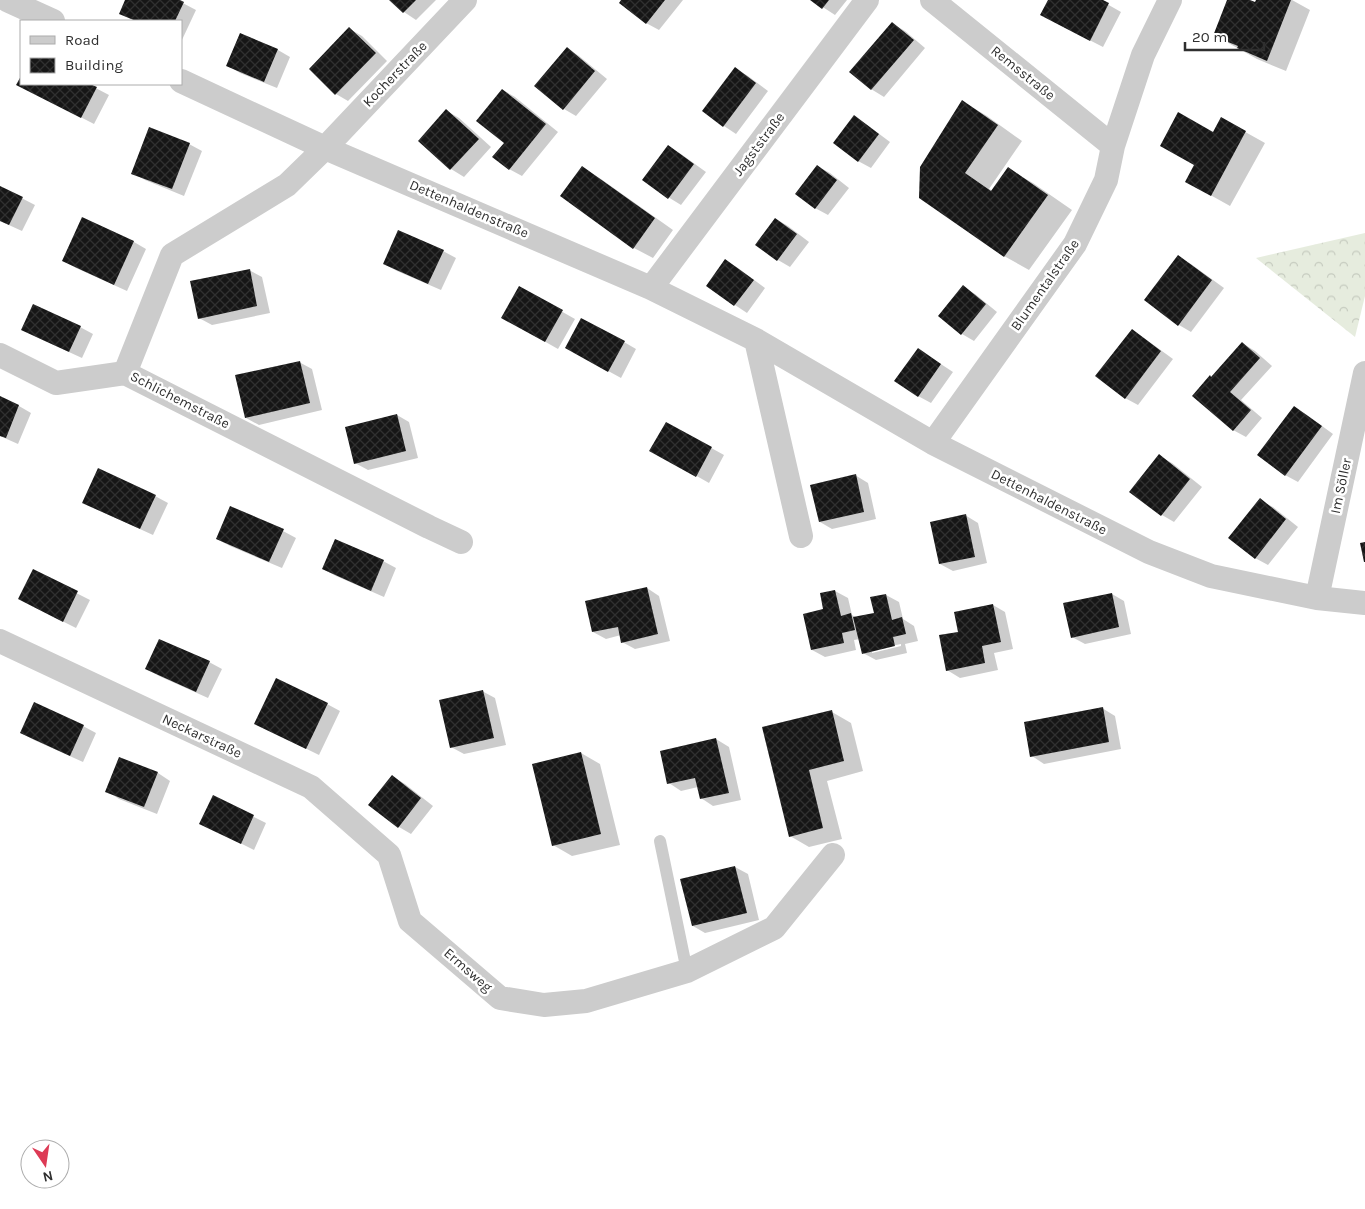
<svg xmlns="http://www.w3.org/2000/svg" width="1365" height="1209" viewBox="0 0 1365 1209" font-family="Karla,sans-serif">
<defs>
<pattern id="forest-crowns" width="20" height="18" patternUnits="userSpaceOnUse" patternTransform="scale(1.25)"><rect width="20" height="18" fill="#e6ecde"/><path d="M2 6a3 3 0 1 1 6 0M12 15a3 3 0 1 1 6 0" fill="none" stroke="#c6cbbf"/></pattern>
<pattern id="building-cross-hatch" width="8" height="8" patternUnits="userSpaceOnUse" patternTransform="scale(1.25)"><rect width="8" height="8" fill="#161616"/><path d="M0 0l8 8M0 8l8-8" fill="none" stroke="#303030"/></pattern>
</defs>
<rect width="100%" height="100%" fill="#fff"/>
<!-- forest -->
<path fill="url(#forest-crowns)" d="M1365 233V296L1355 337 1256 258Z"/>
<!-- shadow -->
<path fill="#0003" fill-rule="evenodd" d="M126 0H177L196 10 181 42V21H135L120 13Z
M391 0H436L416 20 404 12Z
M622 0H683L659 30 646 23Z
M812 0H847L835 15Z
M1049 0H1100L1121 12 1103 47 1054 22Z
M1229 0H1247L1256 4 1257 0H1292L1310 10 1286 71 1257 59 1214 35Z
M893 24 905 31 925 48 884 97 871 89Z
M350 29 362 36 387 61 348 101 336 94Z
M240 34 278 50 290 57 277 88 240 73 227 65Z
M567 48 579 56 607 79 576 116 564 109Z
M736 69 748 76 768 91 736 134 724 126 704 111Z
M21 78V84H88L109 95 94 124 18 85Z
M503 90 515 97 558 132 522 176 509 169 506 143Z
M962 101 987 116 1022 141 989 189 993 191 1008 169 1033 183 1072 210 1029 270 1004 256 921 198Z
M447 111 459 118 491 147 464 177 451 169 420 141Z
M854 117 866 124 890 142 871 168 858 161Z
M1222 119 1265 143 1230 206 1187 182Z
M189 144 202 151 184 196 145 180 133 173Z
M669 147 681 154 706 172 681 205 668 197Z
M817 166 830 173 849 188 828 215 815 208Z
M582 168 601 179 673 230 653 258 634 248Z
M0 187 35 205 22 231 0 221Z
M83 219 134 242 146 249 127 291 76 268 64 261Z
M776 219 788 226 809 242 790 267 778 260Z
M443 251 456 258 441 290 397 271 384 264Z
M1178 257 1191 264 1224 288 1191 332 1179 325Z
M726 261 738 268 765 288 747 313 735 305 707 285Z
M249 270 262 277 270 313 212 325 199 318Z
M963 287 975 294 997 312 974 341 962 334Z
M520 288 575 319 558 349 503 318Z
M80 327 93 334 82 358 36 337 23 330Z
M1132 330 1144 338 1173 359 1138 405 1125 398Z
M624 342 636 349 621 378 579 355Z
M1242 343 1255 351 1272 366 1241 400 1262 418 1246 437 1233 430 1212 378Z
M918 349 953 372 931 403 918 396Z
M299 362 312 369 322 410 259 425 246 418Z
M0 398 19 406 31 413 18 444 0 436Z
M1294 407 1307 415 1333 434 1298 482 1285 475Z
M397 415 409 422 418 458 368 470 355 463Z
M666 423 724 455 709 483 651 450Z
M1159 456 1172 463 1202 487 1174 522 1162 515Z
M855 475 868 483 876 519 832 529 820 522Z
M155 496 168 503 153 535 96 509 83 502Z
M1260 500 1273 507 1298 527 1268 565 1255 558Z
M965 515 978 523 987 563 953 571 940 564Z
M283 531 296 538 282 568 230 546 217 539Z
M383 561 396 568 384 597 336 576 323 569Z
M33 571 90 600 76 628 32 606Z
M647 588 659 596 670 641 635 649 622 642 621 635 606 639 593 632Z
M835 591 848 598 852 615 857 618 875 613 886 595 899 602 903 619 914 626 918 641 905 644 907 653 876 660 863 653 860 639 854 640 856 650 825 657 812 650 825 610ZM901 644V646L872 653V650Z
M1112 594 1124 601 1131 634 1085 644 1072 637Z
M993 605 1005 612 1013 649 994 653 998 670 960 678 947 670 960 633Z
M209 662 222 669 208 698 159 676 147 669Z
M482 691 495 698 506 745 464 754 451 747Z
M327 704 340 711 319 755 268 730Z
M1102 708 1115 716 1121 749 1044 764 1032 756Z
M832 712 851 723 863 771 827 781 842 839 809 847 790 836 764 728Z
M83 726 96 733 83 762 34 740 21 733Z
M716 739 729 747 741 800 713 806 701 798 698 787 681 791 669 783Z
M581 753 600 764 620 845 572 856 553 845Z
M120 758 158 773 170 781 157 814 119 799 107 791Z
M392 776 405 784 433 806 411 834 399 827Z
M213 797 266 823 254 850 200 823Z
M735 867 748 874 759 920 705 933 693 926Z"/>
<!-- building -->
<path fill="url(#building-cross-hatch)" d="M125 0H180L184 2 175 21H136L119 14Z
M389 0H416L403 13Z
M621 0H665L646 24 619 3Z
M810 0H829L822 9Z
M1048 0H1103L1109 3 1090 41 1040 15Z
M1227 0H1250L1255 2 1256 0H1291L1267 61 1237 48 1238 46 1213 36Z
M892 22 914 40 871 90 849 72Z
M349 27 376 53 335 95 309 69Z
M240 33 278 49 264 82 226 66Z
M567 47 595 71 563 110 534 86Z
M735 67 756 83 723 127 702 111Z
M21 76V84H90L97 87 81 118 16 85Z
M502 89 546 124 509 170 492 157 504 143 476 121Z
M962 100 998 125 965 173 991 191 1008 167 1048 195 1004 257 919 198 920 167Z
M446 109 479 139 450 170 418 141Z
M1178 112 1213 132 1221 117 1246 131 1211 196 1185 182 1194 165 1160 146Z
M854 115 879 134 858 162 833 143Z
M149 127 190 143 172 189 131 174Z
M668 145 694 164 668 199 642 180Z
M817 165 837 180 815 209 795 194Z
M582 166 655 218 633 249 560 196Z
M0 186 23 197 9 225 0 221Z
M82 217 134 241 114 285 62 261Z
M775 218 797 234 777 261 755 245Z
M398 230 444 250 428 284 383 264Z
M1178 255 1212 280 1178 326 1144 300Z
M725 259 754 280 734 306 706 286Z
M250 269 257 306 198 319 190 281Z
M963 285 986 304 961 335 938 316Z
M519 286 563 310 545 342 501 318Z
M33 304 81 326 69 352 21 330Z
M581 318 625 341 608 372 565 348Z
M1132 329 1161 351 1125 399 1095 376Z
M1242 342 1260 358 1230 392 1251 410 1233 431 1192 396 1210 375 1211 377Z
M918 348 941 364 918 397 894 381Z
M300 361 310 403 245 418 235 375Z
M0 396 19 405 6 438 0 436Z
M1294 406 1322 426 1285 476 1257 455Z
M397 414 406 451 354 464 345 427Z
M666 422 712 447 696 477 649 451Z
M1159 454 1190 479 1161 516 1129 492Z
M98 468 156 495 140 529 82 503Z
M856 474 864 512 819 522 810 485Z
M1260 498 1286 519 1255 559 1228 538Z
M230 506 284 529 269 562 216 539Z
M966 514 975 557 939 564 930 522Z
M335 539 384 560 371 591 322 569Z
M1365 542V562H1364L1360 543Z
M33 569 78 591 63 622 18 599Z
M647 587 658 634 621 643 618 627 592 632 585 601Z
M835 590 841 616 851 613 855 630 842 633 844 643 811 650 803 614 823 609 820 593Z
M1112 593 1119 627 1071 638 1063 603Z
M886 594 892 620 902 617 906 634 893 637 895 646 862 654 853 617 874 613 870 597Z
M993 604 1001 642 982 646 985 663 946 671 939 635 958 632 954 612Z
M159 639 210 661 196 692 145 669Z
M276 678 328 703 306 749 254 724Z
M483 690 494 738 450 748 439 700Z
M34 702 84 725 70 756 20 733Z
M1103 707 1109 742 1030 757 1024 722Z
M832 710 844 761 809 770 823 828 789 837 762 727Z
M716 738 729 793 700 799 695 778 667 784 660 751Z
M581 752 601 834 552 846 532 764Z
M119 757 158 772 144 807 105 792Z
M392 775 421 798 398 828 368 805Z
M213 795 254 815 241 844 199 824Z
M735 866 747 913 692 926 680 879Z"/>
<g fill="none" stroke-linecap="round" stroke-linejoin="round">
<!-- lane -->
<path stroke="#ccc" stroke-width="12" d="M660 841 687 971"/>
<!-- street -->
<path stroke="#ccc" stroke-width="24" d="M7 0 53 21
M932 0 1113 146
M181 81 325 148 651 288 756 340 933 443 1149 552 1211 576 1317 598 1365 603
M651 288 867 0
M756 340 801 536
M0 355 56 383 125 373
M933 443 1075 244 1106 180 1113 146 1143 55 1170 0
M461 542 429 527 125 373 172 255 287 185 325 148 465 0
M1317 598 1365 373
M0 641 311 787 389 855 410 921 500 998 544 1005 586 1001 687 971 774 928 833 855"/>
</g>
<g text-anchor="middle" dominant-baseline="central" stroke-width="5" stroke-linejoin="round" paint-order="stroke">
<!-- street labels -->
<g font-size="14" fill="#2f2f2f" stroke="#fff">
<text transform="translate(1023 73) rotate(39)">Remsstraße</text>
<text transform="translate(395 74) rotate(-46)">Kocherstraße</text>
<text transform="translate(759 144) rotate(-53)">Jagststraße</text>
<text transform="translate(469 209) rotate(23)">Dettenhaldenstraße</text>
<text transform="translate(1045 285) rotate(-55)">Blumentalstraße</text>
<text transform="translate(180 400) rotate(27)">Schlichemstraße</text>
<text transform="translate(1341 486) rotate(-78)">Im Söller</text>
<text transform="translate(1049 502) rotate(27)">Dettenhaldenstraße</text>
<text transform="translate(202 736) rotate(25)">Neckarstraße</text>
<text transform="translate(468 970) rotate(41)">Ermsweg</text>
</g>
</g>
<!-- legend -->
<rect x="20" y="20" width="162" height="65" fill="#ffffff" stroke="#acacac"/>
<rect x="30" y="36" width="25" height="8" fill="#cccccc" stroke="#acacac"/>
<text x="65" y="45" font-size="15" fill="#2f2f2f">Road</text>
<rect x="30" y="58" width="25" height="15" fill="url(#building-cross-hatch)" stroke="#acacac"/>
<text x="65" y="70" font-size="15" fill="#2f2f2f">Building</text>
<!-- north arrow -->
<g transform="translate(45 1164) rotate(167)"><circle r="24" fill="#ffffff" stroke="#acacac"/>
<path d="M0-4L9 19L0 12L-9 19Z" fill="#dd3a55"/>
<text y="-8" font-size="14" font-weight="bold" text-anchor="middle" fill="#2f2f2f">N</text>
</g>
<!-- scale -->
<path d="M1185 42v8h79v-8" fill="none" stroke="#2f2f2f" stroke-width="2.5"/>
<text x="1192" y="42" font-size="15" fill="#2f2f2f" stroke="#ffffff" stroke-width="4" paint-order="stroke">20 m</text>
</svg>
